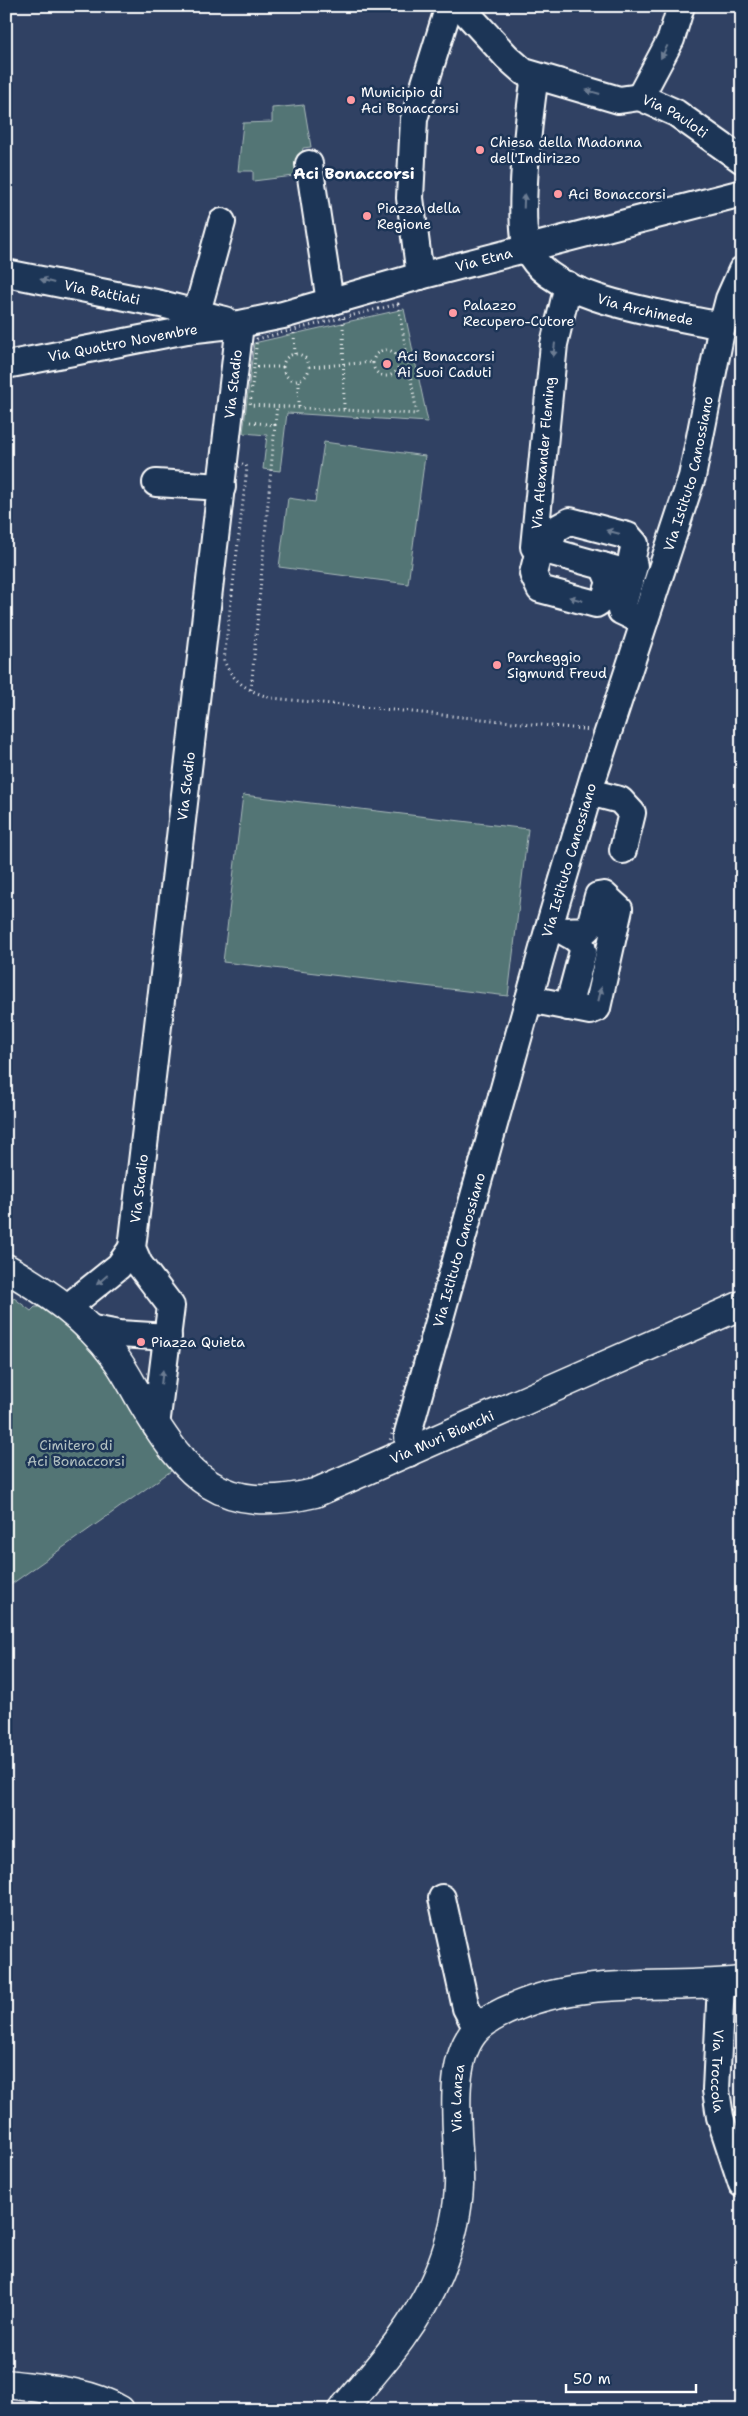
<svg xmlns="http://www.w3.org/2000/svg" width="748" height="2416" viewBox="0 0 748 2416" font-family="'Shantell Sans',sans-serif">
<rect width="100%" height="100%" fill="#304163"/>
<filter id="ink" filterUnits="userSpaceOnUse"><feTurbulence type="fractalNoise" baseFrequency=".02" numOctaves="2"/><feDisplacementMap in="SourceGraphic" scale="10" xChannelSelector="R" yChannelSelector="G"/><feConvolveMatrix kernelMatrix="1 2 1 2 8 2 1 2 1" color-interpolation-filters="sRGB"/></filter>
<g filter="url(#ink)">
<!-- green -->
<path fill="#537474" stroke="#a9baba" d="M304 105 311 147 303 148 300 165 302 175 253 181V171H238L243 123 272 122V108Z
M404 309 428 422 287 413 280 471 263 469 267 435 243 433 254 343Z
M324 442 425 456 408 584 279 567 288 498 315 502Z
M243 795 528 829 508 996 223 962Z
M14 1298 31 1311 35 1307H51L102 1364 171 1471 6 1588V1307Z"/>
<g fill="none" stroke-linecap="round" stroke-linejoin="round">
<defs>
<g id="minor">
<path d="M460 6 507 57 524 72 619 100 640 97"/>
<path id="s1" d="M535 76C530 109 516 222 528 250 549 301 673 315 722 326"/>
<path id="s2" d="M640 97 676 113 742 160"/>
<path d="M640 97 671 39 681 6"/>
<path d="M309 164 330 302"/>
<path id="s3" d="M6 273 161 304 225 320"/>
<path d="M420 276 410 198 414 119 449 6"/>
<path d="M568 285 554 344 534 547 624 572 630 582"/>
<path d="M196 328 197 312 222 222"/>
<path id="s4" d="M6 365 187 330 240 324 283 315 420 276 742 193"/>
<path d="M156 483 222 487"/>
<path d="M539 550 533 574 540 589 596 604 605 598 610 582 603 566"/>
<path d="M548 552 554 530 570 521 628 536 635 544 632 557 634 566 621 611 644 622"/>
<path d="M589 792 620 800 632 813 623 850"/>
<path d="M563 931C572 936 582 940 583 951L568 1007"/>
<path d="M529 999 590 1011 597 1008 619 909 604 895 598 896 590 926 586 930 563 931 549 927"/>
<path d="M68 1307 119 1266 132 1248"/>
<path d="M88 1328 119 1334 168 1337"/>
<path id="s5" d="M156 1426 171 1306 139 1264 132 1248 240 324"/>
<path id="s6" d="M409 1453 408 1433 549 927 594 775 692 477 722 326 729 299 742 270"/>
<path d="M442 1898 466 2008 477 2029"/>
<path id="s7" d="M721 1983 716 2090 720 2117 742 2184"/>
</g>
<g id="major">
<path id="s8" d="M6 1268C47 1292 86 1318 114 1356 125 1370 133 1387 142 1402 188 1479 220 1515 315 1493L742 1305"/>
<path d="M6 2384C44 2389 87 2390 120 2410"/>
<path id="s9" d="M342 2410C381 2365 421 2320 442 2264 451 2240 458 2212 459 2186 461 2143 443 2062 478 2028 489 2018 504 2011 517 2006 585 1977 669 1989 742 1981"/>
</g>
</defs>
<!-- minor casing -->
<use href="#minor" stroke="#fff" stroke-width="30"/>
<!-- major casing -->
<use href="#major" stroke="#fff" stroke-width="31"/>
<!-- path -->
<path stroke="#fff" stroke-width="3" stroke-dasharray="1 4" stroke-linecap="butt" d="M398 304 417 414 250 405 257 339Z
M343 318 344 410
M294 333 295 355
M373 363a13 13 0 1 1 26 0a13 13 0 1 1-26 0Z
M283 367a13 13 0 1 1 26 0a13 13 0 1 1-26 0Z
M257 367H283
M309 367 373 362
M299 407V380
M250 422 275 425 251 690
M275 425 277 406
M242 464 246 465 247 468 224 660C232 682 250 692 272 698L592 730 595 734 566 820 388 1448C348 1464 270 1504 228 1480 207 1468 189 1445 172 1429L169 1422 182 1303 145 1250 236 469Z"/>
<!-- minor -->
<use href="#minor" stroke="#1d3557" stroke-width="26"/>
<!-- major -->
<use href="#major" stroke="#1d3557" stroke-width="28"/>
</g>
<!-- one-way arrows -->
<defs><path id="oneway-solid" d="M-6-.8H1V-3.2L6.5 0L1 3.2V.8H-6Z" transform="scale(1.25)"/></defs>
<g fill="#6c7c92">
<use href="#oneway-solid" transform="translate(664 52) rotate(118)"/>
<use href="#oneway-solid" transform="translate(593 92) rotate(-164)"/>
<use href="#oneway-solid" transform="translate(524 201) rotate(-88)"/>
<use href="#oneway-solid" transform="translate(47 281) rotate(-165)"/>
<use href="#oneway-solid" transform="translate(554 350) rotate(98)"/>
<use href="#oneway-solid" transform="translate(613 532) rotate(-165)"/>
<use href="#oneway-solid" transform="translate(576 599) rotate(-164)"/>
<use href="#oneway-solid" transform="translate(600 994) rotate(-77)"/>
<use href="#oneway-solid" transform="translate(102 1280) rotate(139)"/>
<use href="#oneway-solid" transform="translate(162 1377) rotate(-83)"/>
</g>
</g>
<!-- markers -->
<g fill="#ff9aa2" stroke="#1d3557" stroke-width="2">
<circle cx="351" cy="100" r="5"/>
<circle cx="480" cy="150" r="5"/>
<circle cx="558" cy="194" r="5"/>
<circle cx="367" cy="216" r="5"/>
<circle cx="453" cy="313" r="5"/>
<circle cx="387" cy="364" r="5"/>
<circle cx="497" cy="665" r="5"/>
<circle cx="141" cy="1342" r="5"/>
</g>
<g text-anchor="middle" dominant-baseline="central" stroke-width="5" stroke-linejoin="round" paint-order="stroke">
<!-- poi labels -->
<g font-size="14" fill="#fff" stroke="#1d3557" text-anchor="start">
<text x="361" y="92">Municipio di<tspan x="361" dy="16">Aci Bonaccorsi</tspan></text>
<text x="490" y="142">Chiesa della Madonna<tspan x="490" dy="16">dell'Indirizzo</tspan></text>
<text x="568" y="194">Aci Bonaccorsi</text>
<text x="377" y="208">Piazza della<tspan x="377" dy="16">Regione</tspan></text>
<text x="463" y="305">Palazzo<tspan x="463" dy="16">Recupero-Cutore</tspan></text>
<text x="397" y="356">Aci Bonaccorsi<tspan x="397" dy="16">Ai Suoi Caduti</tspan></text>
<text x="507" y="657">Parcheggio<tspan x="507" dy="16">Sigmund Freud</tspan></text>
<text x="151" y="1342">Piazza Quieta</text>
</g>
<!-- street labels -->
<g font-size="14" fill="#fff" stroke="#1d3557">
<text stroke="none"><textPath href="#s2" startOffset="40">Via Pauloti</textPath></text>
<text stroke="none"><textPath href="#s4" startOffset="490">Via Etna</textPath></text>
<text stroke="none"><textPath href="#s3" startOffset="98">Via Battiati</textPath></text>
<text stroke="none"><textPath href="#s1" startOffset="311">Via Archimede</textPath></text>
<text stroke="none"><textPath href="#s4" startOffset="119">Via Quattro Novembre</textPath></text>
<text stroke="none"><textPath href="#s5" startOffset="1061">Via Stadio</textPath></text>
<text transform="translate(543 453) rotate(-85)">Via Alexander Fleming</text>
<text stroke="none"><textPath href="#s6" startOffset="1020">Via Istituto Canossiano</textPath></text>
<text stroke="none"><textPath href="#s5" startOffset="656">Via Stadio</textPath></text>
<text stroke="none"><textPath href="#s6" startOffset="615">Via Istituto Canossiano</textPath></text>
<text stroke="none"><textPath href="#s5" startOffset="251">Via Stadio</textPath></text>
<text stroke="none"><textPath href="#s6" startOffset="210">Via Istituto Canossiano</textPath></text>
<text stroke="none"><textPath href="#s8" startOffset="549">Via Muri Bianchi</textPath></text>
<text stroke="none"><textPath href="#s7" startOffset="88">Via Troccola</textPath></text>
<text stroke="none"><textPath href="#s9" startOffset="346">Via Lanza</textPath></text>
</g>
<!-- park labels -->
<g font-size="14" fill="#b2c0c0" stroke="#1d3557">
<text x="76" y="1445">Cimitero di<tspan x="76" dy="16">Aci Bonaccorsi</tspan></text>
</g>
<!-- quarter labels -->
<g font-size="16" font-weight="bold" fill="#fff" stroke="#1d3557">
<text x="354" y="173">Aci Bonaccorsi</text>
</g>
</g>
<!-- margin -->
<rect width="748" height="2416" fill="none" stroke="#1d3557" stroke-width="25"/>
<rect x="12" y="12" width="723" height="2391" fill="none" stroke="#fff" stroke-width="2" filter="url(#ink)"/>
<!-- scale -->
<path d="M566 2384v8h130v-8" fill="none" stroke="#ffffff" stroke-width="2.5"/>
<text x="573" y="2384" font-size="15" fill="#ffffff" stroke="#1d3557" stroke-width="4" paint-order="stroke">50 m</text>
</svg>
